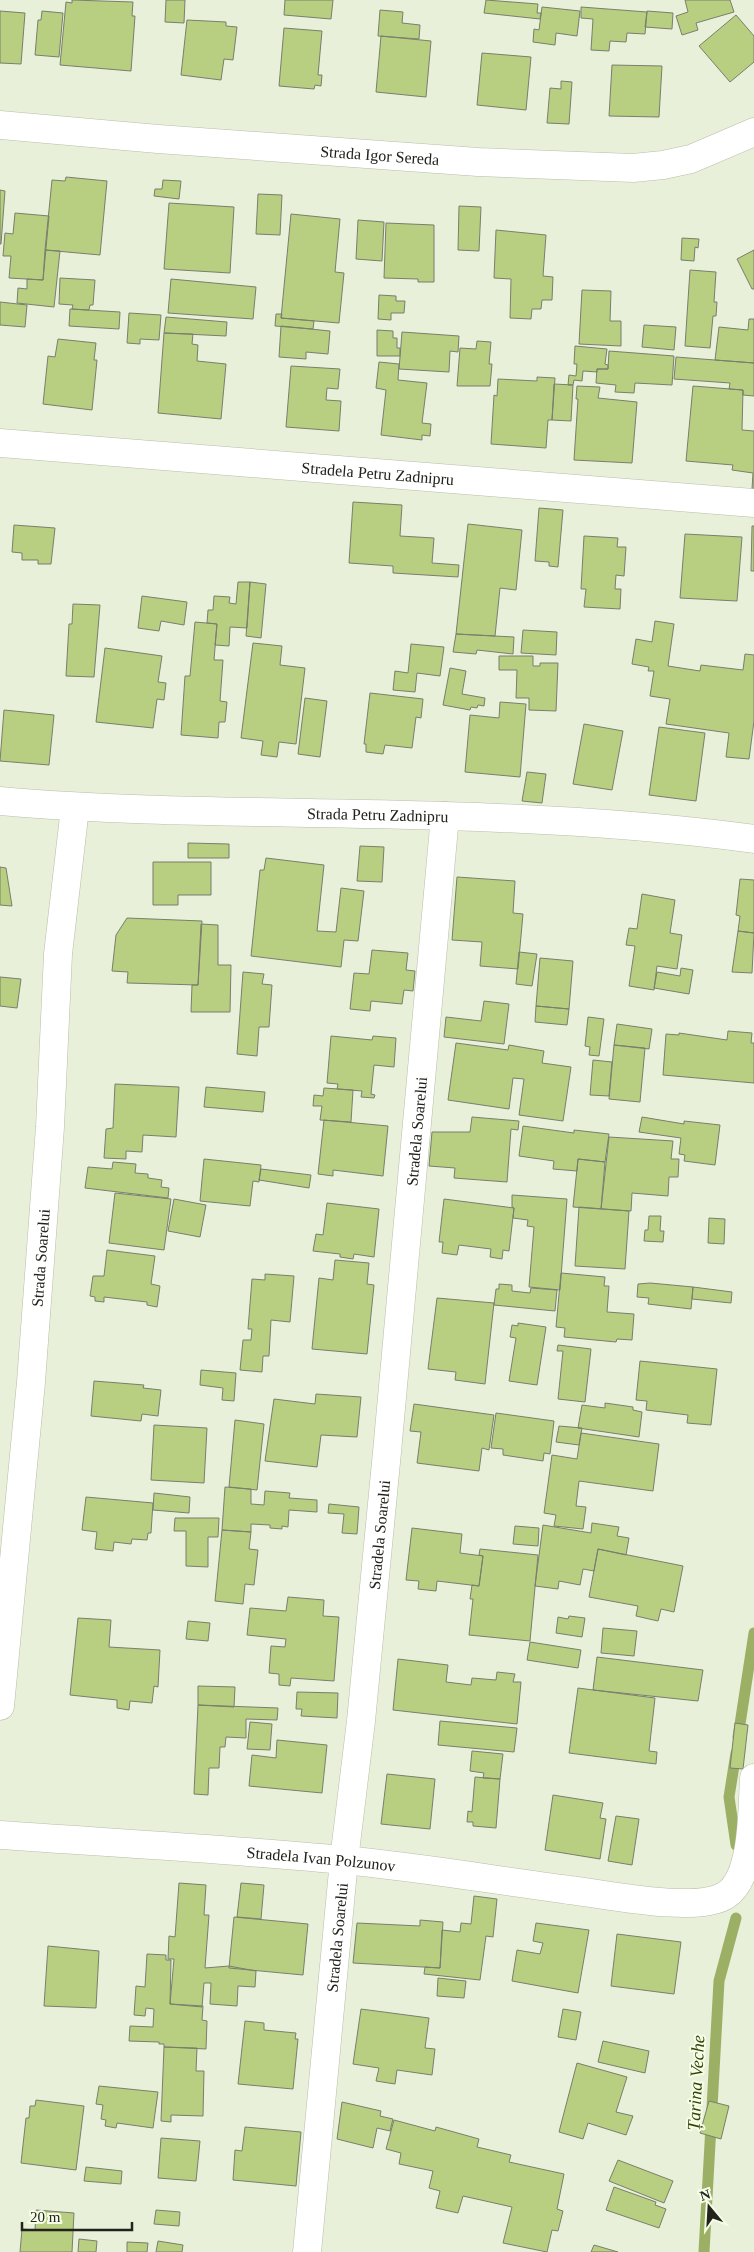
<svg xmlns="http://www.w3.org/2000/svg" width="754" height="2252" viewBox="0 0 754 2252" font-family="Georgia,serif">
<rect width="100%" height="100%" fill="#e9f0da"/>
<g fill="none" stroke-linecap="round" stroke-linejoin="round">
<!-- stream -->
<path stroke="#9cb065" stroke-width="11" d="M738 1737 754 1633
M736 1845 729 1797 736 1753
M704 2252 719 1981 736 1918"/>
</g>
<!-- building -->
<path fill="#b8ce81" stroke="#797f6c" d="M72 0 133 2 132 16H135L131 71 60 65 66 2 72 3Z
M166 0H185L184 23 165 22Z
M285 0H333L331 19 284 15Z
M486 0 538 4 537 13H541L540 19 484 13Z
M685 0H730L734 12 696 23 698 30 682 35 676 16 688 12Z
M542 7 580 11 577 36 556 33 555 45 533 42 534 29 539 30Z
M581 7 647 12 645 34 627 33 626 42 610 41 609 51 591 50 593 19 581 18Z
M380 10 403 12 402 23 420 25 419 39 378 36Z
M0 11 25 13 21 64 0 63Z
M42 11 63 13 59 57 35 55 38 20H41Z
M647 11 673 13 672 29 645 27Z
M736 15 754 36V62L730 82 699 46Z
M187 20 226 22V26L237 27 233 60 224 59 221 80 181 75Z
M284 28 322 31 318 75H322L321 86 315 85 314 89 279 86Z
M381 36 431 41 426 97 376 92Z
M482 53 531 57 526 110 477 105Z
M612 65 662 66 659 117 609 116Z
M561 81 572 82 569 124 547 123 550 88 561 89Z
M66 177 107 181 100 255 45 250 52 180 65 181Z
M163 180 181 181 179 199 154 196 155 189H162Z
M0 190 5 191 1 244H0Z
M258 194 282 195 280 235 256 234Z
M169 203 234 207 230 273 164 269Z
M459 206 481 207 479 251 458 250Z
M15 213 49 216 43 280 9 278 11 256H3L5 233 13 234Z
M291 214 340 219 335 272 344 273 339 323 281 318Z
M358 220 384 222 382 261 356 259Z
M386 223 434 225V282H418V279L384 278Z
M496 230 546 235 543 276 553 277 552 300H542L541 309H532L531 319 510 318 511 279 494 278Z
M682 238 699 239 698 248 695 247 694 261 681 260Z
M45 250 60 251 54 307 17 303 18 288 27 289V279L43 280Z
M754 250V289H752L737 259Z
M690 270 716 272 714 302H717L716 316H713L710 348 685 346Z
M60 278 95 280 93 305H90L89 310 72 309 73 305 59 304Z
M171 279 256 287 253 319 168 313Z
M582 290 611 291 610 321H621V346L579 344Z
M379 295 396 296V301H405L404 313H391V320L378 319Z
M0 302 27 305 25 327 0 325Z
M70 309 120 312 119 329 69 326Z
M129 313 161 315 159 340 140 339V344L127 343Z
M276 314H282L281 318 314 321 313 329 275 326Z
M166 317 227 322 226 336 164 333Z
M749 319H754V363L715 360 719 327 748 330Z
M644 325 676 327 674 350 642 347Z
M281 326 330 331 328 354 306 352V359L279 357Z
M377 330 393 331V338H397V348H400V356H377Z
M402 332 459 336 458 352 450 351 449 372 399 369Z
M164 333 193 334 192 344 198 345 197 361 226 364 221 419 158 413Z
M58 339 96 343 94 360H97L92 410 43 404 48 356 55 357Z
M477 341 491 342 489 364H492L490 386H457L460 348 476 349Z
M575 346 607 349 605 364 608 365V369H597V372L583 371 582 381 574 380 573 385H568L569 375 576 376 577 364H574Z
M609 351 674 356 672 385 635 383 634 393 615 392 616 385 596 383 597 369H608Z
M676 357 754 363V396L743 395V390L729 389 730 383 674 379Z
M379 362 399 364 398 380 427 383 422 423 431 424 430 436 422 435V440L381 435 386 390 376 388Z
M291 366 340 369 338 389 327 388 326 400 341 401 339 431 286 427Z
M537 377 555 378 552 420H548L546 448 491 444 494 395 497 396 498 379 537 381Z
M554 384 573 385 571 421 552 420Z
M577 386 600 387 598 398 637 402 632 463 574 460 578 399H576Z
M693 386 743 390 742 430 754 431V489H752L753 473 732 470 733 465 686 461Z
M353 502 402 505 400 536 434 538 432 563 459 565 458 577 393 573V566L349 563Z
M539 508 563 510 558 567 549 566V562L535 561Z
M468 524 522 530 516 590 500 588 495 636 456 634Z
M14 525 55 528 51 564H38V560H22V553L12 552Z
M752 526H754V571H751Z
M685 534 742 537 737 601 680 598Z
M584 536 618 538 617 547H626L624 576 616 575 615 589H621L620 609 584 607 586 589H581Z
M238 582H250L247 628 230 627 229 646 215 645 217 624 207 623 208 610H213L214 596 230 597 229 603 236 604Z
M250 582 266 584 261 638 246 636Z
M142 596 187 602 184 625 161 621 159 631 138 628Z
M73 604 100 605 94 677 66 676 69 624H72Z
M655 621 674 624 668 666 700 671 701 665 743 670 745 654 754 655V721L749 759 726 757 729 733 666 724 670 699 650 696 654 671H648L649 667 632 664 636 639 652 642Z
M195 622 217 624 214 660H223L220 701 227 702 225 722H219L218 738 181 735 185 676H190Z
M523 630 557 632 556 655 521 653Z
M456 634 514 637 513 654 477 650 476 654 453 652Z
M253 643 282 646 280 665 305 668 296 744 279 742 277 757 261 755 263 741 241 738Z
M411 644 444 647 440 676 417 673 415 692 393 690 395 671 408 673Z
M105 648 162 656 158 682 166 683 164 700 157 699 153 728 96 722Z
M499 656H533V666H540V663H558L556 711 529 710V698H516L517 670H499Z
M450 668 466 671 462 694 485 698 484 706 478 705 477 708 471 707 470 710 443 705Z
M370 693 423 699 421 718 416 717 412 748 385 745 383 754 366 752V744H364Z
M305 698 327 701 320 757 298 754Z
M500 702 526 704 520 777 465 772 470 715 499 718Z
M4 710 54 715 49 765 0 761Z
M584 724 623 731 612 790 573 784Z
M659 727 705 733 696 801 649 795Z
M527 772 546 774 542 803 522 801Z
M188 843 229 844V858H188Z
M360 846 384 847 382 882 357 881Z
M266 858 324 865 317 931 336 932 341 888 364 891 358 941 344 940 341 967 251 956 260 870H264Z
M153 862H211V895H178V905H153Z
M0 867 6 868 12 906 0 905Z
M457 877 515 881 513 913 523 914 518 969 480 966 482 942 452 940Z
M740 879 754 880V933L738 931 740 916 736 915Z
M642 894 675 900 670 933 682 935 677 969 657 966 654 990 629 986 635 946 626 945 629 928 637 929Z
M127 918 202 921 198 985 127 983 128 972 112 971 116 935Z
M201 924 218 925V965H231L230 1012H191L192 985H198Z
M738 931 754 933 752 973 732 972Z
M372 950 408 953 406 970 415 971 413 991 404 990 402 1004 371 1001 370 1011 350 1009 354 973 369 974Z
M519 952 537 954 532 986 516 984Z
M540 958 573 961 569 1009 536 1006Z
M681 968 693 970 689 994 654 988 657 972 680 976Z
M243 972 264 974 262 984 272 985 269 1027H259L257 1056 237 1054Z
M0 977 21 979 17 1008 0 1006Z
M484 1001 509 1004 504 1044 444 1037 446 1017 481 1021Z
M536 1006 569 1009 567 1025 535 1022Z
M588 1017 604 1019 599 1056 589 1055 590 1047 585 1046Z
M617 1024 652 1029 649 1049 614 1045Z
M728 1031 752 1033 751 1043H754V1083L663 1075 666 1034 679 1035V1033L727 1040Z
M331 1036 372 1040 373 1036 396 1038 394 1067 374 1065 371 1094 375 1095 374 1098 361 1097 362 1091 337 1089 338 1084 327 1083Z
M456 1043 508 1050 509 1045 544 1051 542 1063 571 1067 563 1121 519 1115 524 1079 513 1078 509 1109 448 1100Z
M614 1045 645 1048 640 1102 609 1099Z
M593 1060 612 1062 609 1096 590 1095Z
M115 1084 179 1087 176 1137 143 1135 142 1152 126 1151V1159L104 1158 106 1129 113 1128Z
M206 1087 265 1092 263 1112 204 1107Z
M324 1088 353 1090 351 1122 320 1120 322 1106H313L314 1095 323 1096Z
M472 1117 519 1121 518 1130 511 1129 507 1182 454 1178 455 1168 429 1166 432 1132H470Z
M642 1117 684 1124V1121L720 1125 715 1165 684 1161 685 1155 679 1154 681 1138 639 1132Z
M324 1120 388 1126 383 1176 333 1170V1176L318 1174Z
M523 1126 574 1133V1130L609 1134 605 1162 578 1159 577 1171 553 1169 554 1161 519 1156Z
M609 1137 673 1141 671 1159H679L678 1177H669L668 1196 632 1193 631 1211 601 1209Z
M204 1159 261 1165 259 1182 253 1181 250 1206 200 1201Z
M578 1159 605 1162 601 1209 573 1207Z
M113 1162 136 1164 135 1173 148 1174V1178L162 1180 161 1187 169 1188 168 1198 85 1188 88 1167 112 1169Z
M261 1169 311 1175 309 1188 259 1180Z
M115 1193 171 1199 164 1250 109 1243Z
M512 1195 567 1199 560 1290 529 1287 534 1227 527 1226 528 1220 513 1218 514 1208 512 1207Z
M174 1199 206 1205 200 1237 168 1231Z
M444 1199 514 1208 509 1251 503 1250 502 1259 490 1257 491 1249 459 1245 457 1255 442 1253 443 1242H439Z
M327 1203 379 1209 374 1257 354 1254 353 1259 340 1257V1254L313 1251 316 1234 323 1235Z
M579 1207 629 1211 625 1269 575 1266Z
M649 1216H661L660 1231H664L663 1242 644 1241 645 1230H648Z
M709 1218 725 1219 724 1244 708 1243Z
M107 1250 155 1256 151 1284 160 1286 157 1307 147 1305V1302L104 1297V1302L95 1301V1297L90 1296 93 1276H104Z
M335 1260 369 1263 367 1284 374 1285 367 1354 312 1349 319 1278 333 1280Z
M561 1273 605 1277 604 1286H609L607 1312 634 1314 632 1340 617 1339 616 1342 564 1337 565 1328 556 1327Z
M265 1274 294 1276 290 1322 271 1320 269 1356H263L262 1372 240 1370 243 1340H251L252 1329H248L252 1279 265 1280Z
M650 1283 693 1287 691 1309 648 1304 649 1298 637 1297 638 1284Z
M499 1284 512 1285V1291L530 1293 531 1288 557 1290 555 1311 494 1305 496 1289H499Z
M693 1287 732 1292 731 1303 692 1299Z
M437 1298 494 1303 485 1384 455 1380 456 1372 428 1369Z
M518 1323 546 1327 537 1385 509 1381 516 1338 510 1337 512 1325 518 1326Z
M558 1345 591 1349 585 1402 558 1399 563 1351H557Z
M640 1361 717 1369 711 1425 687 1423 688 1415 646 1410 647 1401 636 1400Z
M201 1370 236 1373 234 1401 222 1400 223 1388 200 1385Z
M94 1381 144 1385 143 1388 161 1390 158 1416 142 1414 141 1421 91 1416Z
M316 1394 361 1397 357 1437 321 1435 317 1467 265 1461 274 1399 315 1404Z
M605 1403 633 1407V1410L642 1412 639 1437 578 1428 582 1405 605 1408Z
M414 1404 494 1415 489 1450 482 1448 479 1471 417 1463 421 1432 410 1431Z
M496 1413 554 1421 550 1454 544 1453 543 1461 503 1455V1449L491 1448Z
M235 1420 264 1424 257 1490 229 1487Z
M154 1425 207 1428 204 1483 151 1480Z
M559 1426 582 1428 579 1445 556 1442Z
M581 1433 659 1444 653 1491 579 1481 576 1506 586 1507 583 1529 554 1526 556 1515 544 1513 552 1455 577 1459Z
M225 1487 251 1489V1504L264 1505 265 1491 290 1493 289 1498 317 1500V1512L289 1510 288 1527 282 1526V1529L270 1528V1525L251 1524V1532L222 1530Z
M154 1493 190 1497 189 1513 153 1510Z
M86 1497 153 1503 151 1533H148L147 1540 132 1539 131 1544 114 1542 113 1551 95 1549 97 1532 82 1530Z
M329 1504 359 1507 357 1534 342 1533 344 1514 328 1513Z
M175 1518H219L218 1537H208V1567L186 1566V1531H174Z
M592 1523 619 1527 617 1536 629 1538 626 1555 598 1549 594 1571 583 1569 580 1585 559 1581 558 1589 535 1586 543 1525 591 1533Z
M515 1526 539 1528 538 1546 513 1544Z
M412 1528 462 1534 460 1553 483 1556 479 1586 437 1581 436 1591 418 1589 419 1581 406 1580Z
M222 1530 251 1532 249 1549 258 1550 254 1585 245 1584 243 1604 215 1601Z
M480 1549 538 1555 530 1641 469 1635 473 1599H470L472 1585 479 1586 483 1556 479 1555Z
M598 1549 683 1566 674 1612 661 1609 658 1621 636 1616 638 1606 589 1597Z
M288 1597 324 1600 323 1616 339 1617 334 1681 291 1678 290 1686 279 1685V1674L269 1673 271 1646 285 1647 286 1639 247 1635 250 1608 286 1611Z
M569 1616 585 1618 582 1637 556 1633 558 1617 568 1619Z
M78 1618 111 1620 109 1647 160 1650 158 1687 154 1686 152 1703 130 1701 129 1710 117 1708V1700L70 1695Z
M188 1621 210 1623 208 1641 186 1639Z
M603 1628 637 1631 634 1656 601 1653Z
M530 1642 581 1650 578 1668 527 1660Z
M597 1657 703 1670 698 1701 593 1690Z
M398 1659 448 1665 446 1682 471 1685 472 1678 496 1680 497 1672 515 1674 513 1682H521L517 1724 393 1710Z
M198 1686 235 1687 234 1707 198 1705Z
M578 1688 655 1698 649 1751 657 1752 656 1764 569 1753Z
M297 1692 338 1693 337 1718 301 1716 302 1709H296Z
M198 1705 278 1708 277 1720 246 1719V1738L226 1737 225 1747H220L219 1768H209L208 1795 194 1794Z
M440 1721 517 1728 514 1752 438 1745Z
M250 1722 272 1724 270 1750 247 1749Z
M735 1723 748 1725 743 1769 730 1768Z
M277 1740 327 1745 322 1793 249 1786 252 1755 276 1758Z
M472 1751 503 1754 500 1779 483 1778 484 1773 470 1771Z
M387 1774 435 1779 430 1829 381 1824Z
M475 1777 500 1779 496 1828 473 1826V1822H467L468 1811 472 1812Z
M553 1795 603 1803 600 1818 606 1819 600 1859 545 1850Z
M616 1816 639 1819 632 1865 608 1861Z
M179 1883 206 1885 204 1915H209L205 1968 229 1966 256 1971 255 1987 238 1986 237 2006 210 2004 211 1983H204L202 2007 170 2004 174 1959H168L169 1936 175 1937Z
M241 1883 264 1885 261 1919 237 1917Z
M474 1896 497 1899 493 1937 486 1936 480 1980 424 1974 425 1967 440 1968 442 1930 460 1932 461 1923 471 1924Z
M234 1917 308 1924 303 1975 229 1968Z
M420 1920 443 1922 440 1968 353 1963 357 1923 420 1926Z
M536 1923 589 1930 578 1993 512 1981 517 1950 540 1954 543 1943 533 1941Z
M617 1934 681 1942 674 1994 611 1986Z
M48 1946 99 1951 96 2008 44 2006Z
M147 1954 166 1955V1960H171L170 2004 203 2006 202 2020 207 2021 206 2049 164 2047V2044H159V2042L129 2041 130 2026 153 2027 154 2009 146 2008 145 2016 134 2015 136 1986 145 1987Z
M438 1978 466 1981 464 1998 437 1996Z
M361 2009 429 2018 425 2048 435 2049 432 2075 397 2070 395 2084 376 2081 379 2068 353 2064Z
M563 2009 581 2012 576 2040 558 2037Z
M245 2021 264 2023V2030L296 2033 295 2039H298L293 2089 238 2084Z
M603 2041 649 2051 645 2073 598 2062Z
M164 2047 197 2048 196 2071H204L203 2116 171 2115V2122L161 2121Z
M577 2063 627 2077 616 2112 633 2116 626 2135 588 2123 583 2139 559 2132Z
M99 2086 158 2092 153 2128 117 2123 116 2128 105 2126 106 2120 101 2119 103 2105 96 2104Z
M36 2100 84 2106 76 2170 21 2163 26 2118H29L30 2106H35Z
M709 2101 729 2106 721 2139 700 2133Z
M342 2102 381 2111 380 2116 393 2119 390 2131 377 2128 373 2148 337 2139Z
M394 2120 435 2131 436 2127 479 2139 477 2147 511 2155 509 2162 564 2174 557 2209 563 2211 558 2231 552 2230 547 2252 503 2243 512 2207 463 2196 458 2213 436 2208 440 2191 429 2188 433 2171 399 2164 401 2153 386 2149Z
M245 2127 301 2132 296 2186 233 2180 235 2150 242 2151Z
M161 2138 200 2141 196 2181 158 2178Z
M618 2160 673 2181 664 2203 609 2181Z
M86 2167 122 2171 121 2184 84 2181Z
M614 2187 656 2202 655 2205 666 2209 659 2228 606 2210Z
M36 2210 74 2213 72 2252H20L22 2229 35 2230Z
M156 2210 180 2212 179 2226 154 2224Z
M79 2239 97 2241 96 2252H78Z
M158 2241 183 2245 182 2252H156Z
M127 2242 148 2243 147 2252H127Z
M594 2245 618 2252H591Z"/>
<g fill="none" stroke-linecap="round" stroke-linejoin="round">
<defs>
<g id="minor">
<path id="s1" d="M0 125 158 139 478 162 633 168 663 165 691 159 754 132"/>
<path id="s2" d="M0 443 754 503"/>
<path id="s3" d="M0 801C147 814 296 811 444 816 547 819 651 825 754 839"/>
<path id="s4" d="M0 1706 31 1382 50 1127 58 954 75 808"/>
<path id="s5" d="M0 1835C114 1843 229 1849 343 1860 419 1867 494 1880 569 1890 606 1894 697 1914 726 1895 754 1877 752 1809 754 1778"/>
<path id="s6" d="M307 2252 344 1860 361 1721 387 1452 445 816"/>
</g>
</defs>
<!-- minor casing -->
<use href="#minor" stroke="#b7bea9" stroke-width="29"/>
<!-- minor -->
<use href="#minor" stroke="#fff" stroke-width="28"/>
</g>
<g text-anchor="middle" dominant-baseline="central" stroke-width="4" stroke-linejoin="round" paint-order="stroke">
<!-- street labels -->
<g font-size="16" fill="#21231c" stroke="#f6fde7">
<text stroke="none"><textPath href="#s1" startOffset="381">Strada Igor Sereda</textPath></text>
<text stroke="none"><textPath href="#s2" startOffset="379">Stradela Petru Zadnipru</textPath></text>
<text stroke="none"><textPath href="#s3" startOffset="378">Strada Petru Zadnipru</textPath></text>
<text stroke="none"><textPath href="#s6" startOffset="1126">Stradela Soarelui</textPath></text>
<text stroke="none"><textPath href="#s4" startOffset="450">Strada Soarelui</textPath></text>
<text stroke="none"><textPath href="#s6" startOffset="721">Stradela Soarelui</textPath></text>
<text stroke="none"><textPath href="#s5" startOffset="322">Stradela Ivan Polzunov</textPath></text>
<text stroke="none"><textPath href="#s6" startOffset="316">Stradela Soarelui</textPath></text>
</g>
<!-- water labels -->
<g font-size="18" font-style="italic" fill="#344106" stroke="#f6fde7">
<text transform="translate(696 2083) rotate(-87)">Țarina Veche</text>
</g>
</g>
<!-- north arrow -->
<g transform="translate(709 2207) rotate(342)" stroke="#f6fde7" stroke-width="4" paint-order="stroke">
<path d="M0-4L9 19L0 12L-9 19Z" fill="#21231c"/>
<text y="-8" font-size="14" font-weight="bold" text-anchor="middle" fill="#21231c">N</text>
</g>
<!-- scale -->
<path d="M22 2222v8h110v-8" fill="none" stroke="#21231c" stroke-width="2.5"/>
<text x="30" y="2222" font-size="15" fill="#21231c" stroke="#f6fde7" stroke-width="4" paint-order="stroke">20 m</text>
</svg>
